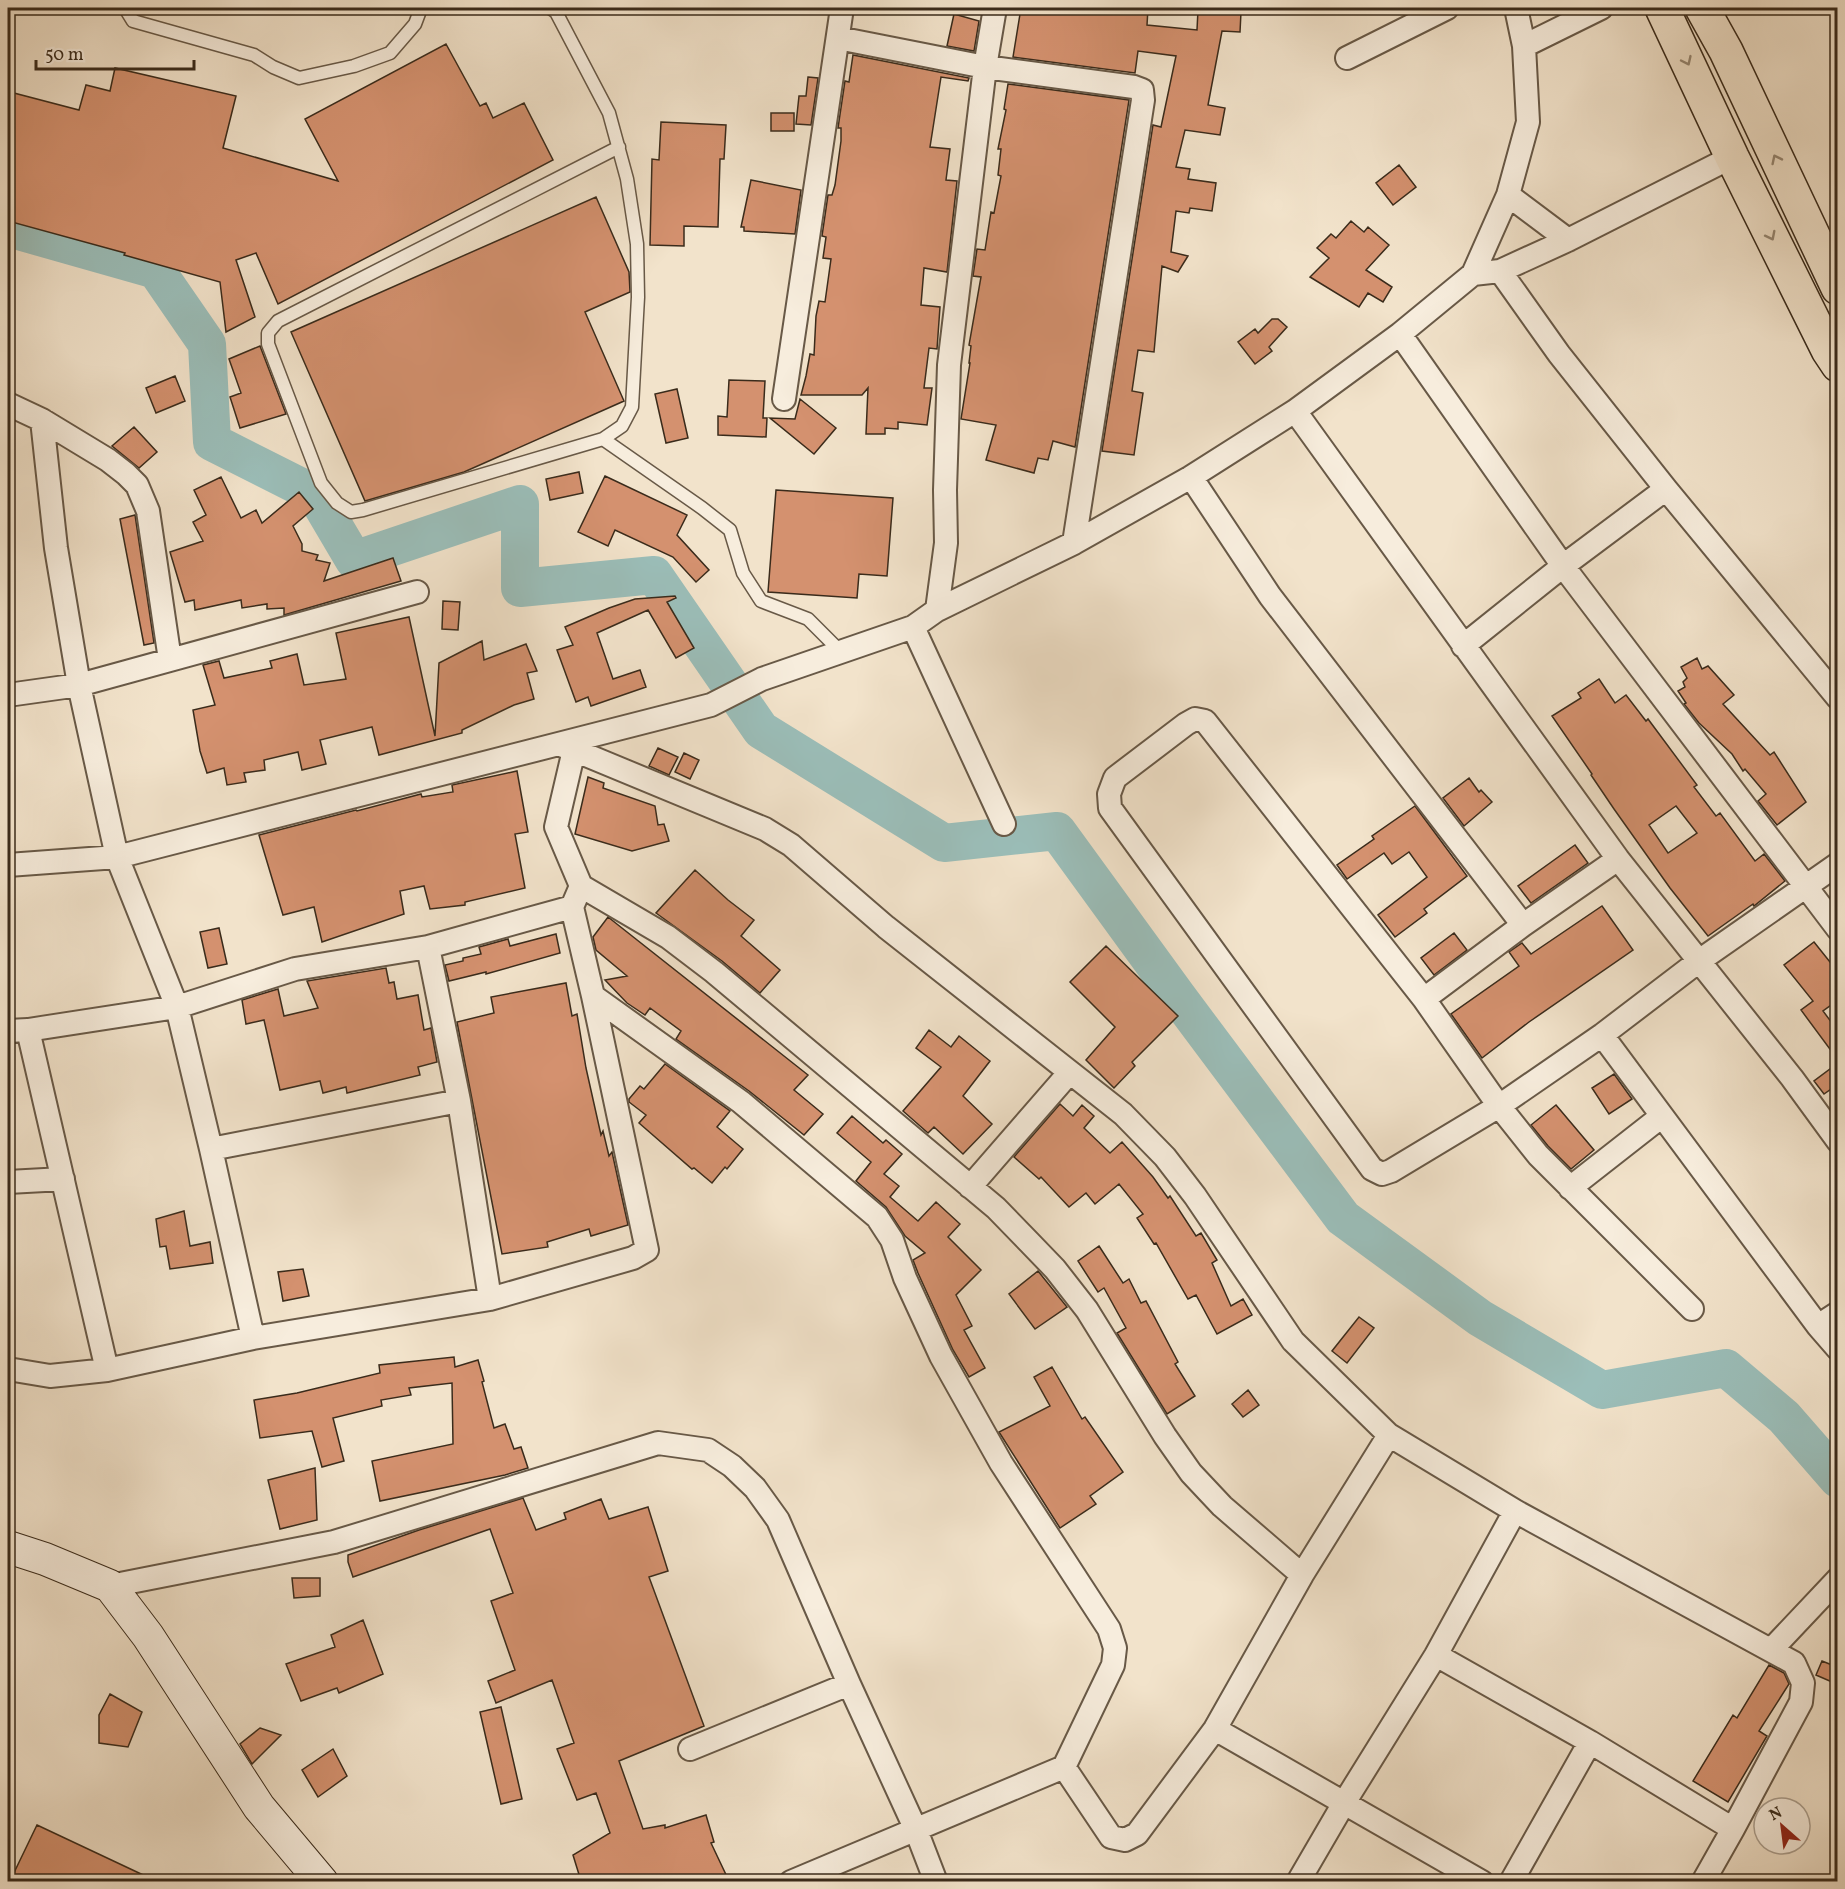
<svg xmlns="http://www.w3.org/2000/svg" width="1845" height="1889" viewBox="0 0 1845 1889" font-family="Vollkorn,serif">
<rect width="100%" height="100%" fill="#f2e3cb"/>
<filter id="stains"><feTurbulence type="fractalNoise" baseFrequency=".00333" numOctaves="4"/><feColorMatrix values="0 0 0 0 .2 0 0 0 0 .09 0 0 0 0 .02 0 0 0 .5 -.17"/></filter>
<radialGradient id="worn" r=".72"><stop offset=".6" stop-color="#630" stop-opacity="0"/><stop offset="1" stop-color="#630" stop-opacity=".3"/></radialGradient>
<g fill="none" stroke-linecap="round" stroke-linejoin="round">
<!-- river -->
<path stroke="#9bbeb9" stroke-width="38" d="M8 228 156 270 207 344 212 442 315 494 354 560 520 504V588L654 575 761 730 944 843 1057 831 1177 996 1343 1218 1480 1318 1602 1390 1726 1368 1784 1417 1838 1479"/>
</g>
<!-- building -->
<path fill="#d4916f" stroke="#3a2b1b" stroke-width="1.5" fill-rule="evenodd" d="M1021 8 1087 13 1088 8H1148L1147 25 1197 30 1198 10 1241 12 1240 32 1222 31 1208 105 1225 108 1220 135 1185 130 1176 167 1190 169 1188 179 1216 183 1212 211 1190 208 1189 213 1176 211 1171 252 1188 256 1178 272 1162 266 1154 352 1138 350 1132 391 1143 393 1134 455 1102 451 1153 125 1161 127 1176 56 1138 51 1135 73 1013 57Z
M954 14 979 21 974 51 947 46Z
M446 44 480 106 486 103 493 118 524 103 553 160 278 304 256 253 236 260 255 317 226 332 220 282 124 255 125 253 8 221V102L10 92 79 110 86 85 110 91 115 68 236 96 223 148 338 181 305 119Z
M853 55 969 78 968 81 941 77 930 147 950 149 946 180 957 181 947 272 924 268 921 305 940 307 937 349 929 348 924 388H932L927 425 898 422V429L885 428V434H866L868 388 862 395H801L806 376 810 354 814 355 816 316 819 301 825 302 831 259 823 258 826 237 822 236 828 195H832L835 185 841 141V128H838L845 81 849 82Z
M808 77 818 78 811 125 796 124 799 96H806Z
M1008 84 1129 100 1075 447 1053 441 1048 460 1038 458 1034 473 986 460 996 425 961 419 970 363H969L971 346 969 345 981 277 973 276 977 249 985 250 991 212 994 213 1001 176 998 175 1001 149H998L1006 110 1004 109Z
M771 113H794V131H771Z
M661 122 726 125 724 159H720L718 227 684 226V246L650 245 652 159 659 160Z
M1399 165 1416 187 1393 205 1376 183Z
M751 180 801 190 795 234 744 231V227H741Z
M596 197 629 272 630 292 585 312 624 401 464 472 365 501 291 332Z
M1351 221 1364 232 1368 227 1389 245 1366 270 1392 287 1383 302 1368 293 1359 307 1310 277 1329 258 1317 248 1331 234 1336 238Z
M1272 319H1278L1287 327 1269 347 1272 351 1255 364 1238 342 1255 329 1258 333Z
M260 346 286 414 240 428 230 397 241 393 229 359Z
M175 376 185 401 156 413 146 388Z
M729 380 765 381 763 418H767L766 437 718 435V416L727 417Z
M677 389 688 438 666 443 655 394Z
M800 399 836 428 814 454 770 418 795 419Z
M134 427 157 452 139 468 112 446Z
M579 472 583 493 550 500 546 479Z
M605 476 687 515 677 535 709 570 696 582 673 557 615 530 608 546 578 532Z
M221 477 241 518 256 510 262 523 299 492 313 509 293 526 302 544V551L318 555 316 560 330 563 324 581 393 558 401 581 284 615V608L267 609V604L242 608 241 600 195 610 194 600 185 602 170 552 203 541 193 522 206 515 194 490Z
M776 490 893 498 887 576 859 574 857 598 768 592Z
M135 515 154 643 144 645 120 519Z
M675 596 676 598 667 602 694 648 676 658 648 610 597 633 613 679 640 670 646 687 591 706 588 697 576 702 557 650 573 645 565 627 609 608 635 599Z
M443 601 460 602 458 630 442 629Z
M409 617 435 736 439 663 482 641 484 660 526 644 537 671 527 673 534 699 514 705 462 730V733L379 755 372 727 320 740 326 764 302 770 298 752 264 760 265 770 244 773 246 782 227 785 224 768 207 773 200 751 193 710 215 705 203 665 219 661 224 678 272 668 270 661 297 654 304 685 346 679 336 633Z
M1697 658 1702 669 1708 666 1734 695 1723 704 1770 755 1774 752 1806 802 1777 825 1758 801 1766 794 1745 769 1743 771 1732 754 1699 723 1684 704 1686 703 1678 691 1685 687 1683 682 1687 678 1681 667Z
M1599 679 1615 703 1626 695 1646 721 1648 719 1697 785 1694 787 1716 816 1720 813 1755 861 1764 854 1785 881 1754 906 1753 904 1708 936 1670 888 1614 809 1591 775 1592 774 1552 716 1581 698 1578 693ZM1676 806 1697 833 1668 853 1649 825Z
M658 748 678 757 669 775 649 766Z
M684 753 699 760 690 779 675 772Z
M517 771 528 832 515 834 525 888 465 902V905L430 909 424 886 400 891 404 914 322 942 314 907 283 915 259 835 356 810 357 811 421 794 422 797 453 792 452 785Z
M588 777 604 783 603 788 655 806 658 825 664 824 669 841 632 851 575 834Z
M1469 778 1479 792 1481 790 1492 802 1464 826 1443 798Z
M1415 806 1467 876 1424 909 1427 913 1395 937 1378 915 1427 877 1409 852 1392 864 1384 853 1347 879 1337 865 1374 839 1372 836Z
M1575 845 1588 863 1531 903 1518 886Z
M695 870 728 900 754 920 741 936 780 970 760 993 722 961 656 913Z
M1602 906 1633 950 1529 1022 1482 1058 1451 1014 1519 966 1509 952 1522 943 1531 954Z
M608 917 808 1075 794 1090 823 1114 804 1135 749 1091 676 1039 681 1031 650 1008 645 1015 627 1003 605 980 627 976 596 950 593 937Z
M219 928 227 964 208 968 200 932Z
M1454 933 1467 950 1434 975 1421 958Z
M556 934 560 953 486 974V972L449 981 445 965 463 961V958L481 954 479 947 508 939 510 946Z
M1814 942 1838 972V1000L1823 1011 1838 1031V1060L1801 1010 1813 1001 1784 965Z
M1106 946 1178 1016 1132 1062 1135 1066 1114 1088 1086 1060 1115 1027 1070 982Z
M386 968 389 983 394 982 397 999 418 995 424 1030 431 1028 437 1062 418 1067 420 1075 347 1093 346 1087 323 1093 320 1081 280 1090 264 1020 246 1024 242 1000 278 989 284 1016 318 1008 307 981Z
M566 983 572 1016 577 1014 586 1068 601 1135 603 1131 609 1156 612 1152 628 1225 591 1236 589 1229 547 1242 548 1247 502 1254 457 1022 494 1013 491 997Z
M929 1030 951 1047 959 1036 990 1061 963 1096 992 1124 963 1154 934 1127 928 1133 903 1111 941 1067 916 1048Z
M1838 1063V1084L1824 1094 1814 1081Z
M665 1064 730 1111 717 1127 743 1149 727 1169 725 1167 712 1183 694 1168 692 1169 639 1123 646 1115 629 1102V1099L640 1086 644 1089Z
M1614 1074 1632 1099 1609 1114 1592 1088Z
M1060 1104 1073 1116 1082 1105 1094 1116 1084 1128 1110 1153 1122 1142 1153 1177 1168 1198 1170 1196 1196 1236 1201 1233 1217 1260 1212 1263 1231 1306 1243 1299 1252 1315 1217 1334 1196 1295 1188 1299 1156 1243 1154 1244 1137 1218 1143 1214 1119 1184 1095 1204 1086 1193 1069 1207 1041 1177 1039 1179 1014 1157Z
M1556 1105 1594 1150 1571 1169 1548 1146 1531 1125Z
M852 1116 883 1143 886 1140 902 1154 884 1174 899 1186 890 1197 918 1221 936 1202 960 1224 948 1237 981 1270 956 1295 972 1326 964 1330 985 1368 969 1377 953 1350 918 1273 913 1260 925 1253 905 1236 886 1207 856 1181 871 1162 837 1133Z
M184 1211 190 1246 210 1242 213 1263 170 1269 166 1246 160 1247 156 1219Z
M1099 1246 1123 1283 1129 1279 1141 1303 1146 1301 1178 1362 1175 1364 1195 1396 1167 1414 1117 1333 1126 1328 1104 1288 1098 1292 1078 1261Z
M303 1269 309 1296 283 1301 278 1272Z
M1038 1271 1067 1307 1035 1329 1009 1294Z
M1359 1317 1374 1328 1347 1363 1332 1351Z
M454 1357 455 1367 478 1360 484 1381 482 1382 494 1428 505 1424 514 1449 521 1447 528 1468 505 1475 380 1501 372 1461 453 1444 452 1383 409 1388 411 1395 381 1400 382 1406 333 1418 344 1461 322 1467 312 1431 260 1438 254 1400 297 1393 380 1373 379 1365Z
M1052 1367 1082 1419 1085 1417 1123 1472 1090 1496 1096 1504 1060 1528 999 1432 1050 1406 1034 1377Z
M1248 1390 1259 1405 1243 1417 1232 1404Z
M315 1468 317 1520 280 1529 268 1480Z
M523 1498 536 1530 566 1519 564 1513 601 1499 609 1519 648 1507 668 1571 649 1577 704 1726 619 1761 643 1829 665 1825V1828L706 1815 714 1842 711 1843 729 1881H581L573 1855 610 1833 596 1793 577 1800 557 1749 574 1743 552 1680 496 1703 488 1681 515 1670 491 1601 513 1593 490 1529 353 1577 348 1562V1555L419 1530Z
M292 1578H320V1596L294 1598Z
M363 1620 383 1674 339 1693 337 1688 301 1701 286 1664 335 1647 331 1635Z
M1822 1661 1837 1667 1832 1682 1816 1675Z
M1769 1665 1784 1673 1789 1684 1759 1731 1767 1736 1728 1802 1693 1781 1733 1715 1737 1718Z
M110 1694 142 1712 128 1747 99 1743V1715Z
M501 1707 522 1799 501 1804 480 1712Z
M260 1728 281 1735 252 1764 240 1744Z
M333 1749 347 1776 318 1797 302 1770Z
M37 1825 156 1881H10Z"/>
<g fill="none" stroke-linecap="round" stroke-linejoin="round">
<defs>
<path id="lane" d="M125 8 133 21 254 55 273 67 299 78 354 66 390 53 415 24 421 8
M550 8 556 12 609 113 627 179 637 244 638 297 632 407 622 426 603 439 363 510 351 512 337 503 321 483 268 344V333L278 321 619 147
M603 439 702 508 730 530 743 573 761 601 808 619 841 652"/>
<path id="street" d="M1524 46 1601 8
M1347 58 1447 8
M1508 195 1568 240
M1500 271 1559 354 1666 489 1838 698
M1473 274 1508 195 1528 122 1524 46 1516 8
M1400 334 1563 566 1838 929
M784 399 842 8
M8 404 42 420 108 460 126 474 137 485 148 511 170 660
M1295 411 1618 859 1792 1078 1838 1141
M42 420 56 548 79 685 117 857 177 1007 211 1149 253 1338
M1191 477 1270 596 1523 925 1424 999
M1074 543 1191 477 1295 411 1400 334 1473 274 1500 271 1568 240 1732 157
M937 610 946 543 945 490 949 365 985 67 995 8
M913 627 1004 824
M1463 646 1563 566 1666 489
M8 695 79 685 417 592
M574 750 765 829 791 845 886 927 1123 1114 1165 1157 1195 1196 1293 1341 1389 1435 1515 1511 1794 1663 1803 1683 1801 1702 1733 1829 1703 1882
M8 865 117 857 711 705 762 679 913 627 937 610 1074 543 1143 100 1142 90 1134 87 985 67 838 38
M581 886 668 937 714 972 996 1208 1029 1242 1055 1269 1087 1310 1165 1436 1191 1473 1222 1506 1302 1575
M1523 925 1618 859
M428 947 459 1101 490 1299
M593 996 741 1102 877 1217 892 1240 905 1278 941 1356 1001 1463 1109 1629 1115 1648 1113 1665 1064 1767 1111 1837 1125 1840 1137 1834 1215 1729 1302 1575 1389 1435
M28 1030 107 1370
M8 1031 28 1030 177 1007 295 969 428 947 572 907
M1602 1035 1818 1326 1838 1349
M211 1149 459 1101
M8 1182 63 1179
M970 1187 1070 1072
M1570 1188 1662 1116
M1692 1309 1538 1155 1499 1106 1424 999 1205 721 1195 719 1186 724 1115 778 1109 794 1110 808 1372 1169 1382 1174 1391 1171 1499 1106 1602 1035 1699 961 1838 864
M1818 1326 1838 1313
M8 1369 50 1376 107 1370 253 1338 490 1299 633 1258 647 1250 593 996 572 907 581 886 556 827 574 750 563 746
M110 1586 334 1542 658 1443 708 1450 732 1466 755 1488 778 1520 849 1684 916 1830 936 1882
M1771 1650 1838 1579
M1436 1655 1590 1742 1733 1829
M1215 1729 1482 1882
M690 1749 849 1684
M791 1882 1064 1767
M1298 1882 1344 1803 1436 1655 1515 1511
M1511 1882 1590 1742"/>
<path id="secondary" d="M8 1547 45 1559 110 1586 148 1636 259 1807 322 1882"/>
<path id="primary" d="M1662 8 1732 157 1828 350 1838 365
M1702 8 1726 51 1838 288"/>
</defs>
<!-- lane casing -->
<use href="#lane" stroke="#685947" stroke-width="15"/>
<!-- street casing -->
<use href="#street" stroke="#685947" stroke-width="26"/>
<!-- secondary casing -->
<use href="#secondary" stroke="#3a2b1b" stroke-width="34"/>
<!-- primary casing -->
<use href="#primary" stroke="#3a2b1b" stroke-width="36"/>
<!-- lane -->
<use href="#lane" stroke="#f7eddd" stroke-width="12"/>
<!-- street -->
<use href="#street" stroke="#f7eddd" stroke-width="22"/>
<!-- secondary -->
<use href="#secondary" stroke="#f7eddd" stroke-width="32"/>
<!-- primary -->
<use href="#primary" stroke="#f2e3cb" stroke-width="33"/>
</g>
<!-- one-way arrows -->
<defs><path id="oneway-chevron" d="M-2-3.5L2.5 0L-2 3.5" fill="none" stroke-width="1.6" stroke-linecap="round" stroke-linejoin="round" transform="scale(1.5)"/></defs>
<g stroke="#968773">
<use href="#oneway-chevron" transform="translate(1687 61) rotate(65)"/>
<use href="#oneway-chevron" transform="translate(1776 159) rotate(-116)"/>
<use href="#oneway-chevron" transform="translate(1771 236) rotate(63)"/>
</g>
<!-- margin -->
<rect width="1845" height="1889" fill="none" stroke="#f2e3cb" stroke-width="30"/>
<rect x="9" y="9" width="1827" height="1871" fill="none" stroke="#3a2b1b" stroke-width="3"/>
<rect x="15" y="15" width="1815" height="1859" fill="none" stroke="#3a2b1b" stroke-width="1.5"/>
<!-- north arrow -->
<g transform="translate(1782 1826) rotate(332)"><circle r="28" fill="#f7eddd" stroke="#ab9f8f" stroke-width="1.5"/>
<path d="M0-4.5L10 22L0 15L-10 22Z" fill="#8f2418"/>
<text y="-9" font-size="16" font-weight="bold" text-anchor="middle" fill="#3a2b1b">N</text>
</g>
<!-- scale -->
<path d="M36 60v9h158v-9" fill="none" stroke="#3a2b1b" stroke-width="3"/>
<text x="45" y="60" font-size="18" fill="#3a2b1b" stroke="#f7eddd" stroke-width="4.5" paint-order="stroke">50 m</text>
<rect width="100%" height="100%" filter="url(#stains)"/>
<rect width="100%" height="100%" fill="url(#worn)"/>
</svg>
